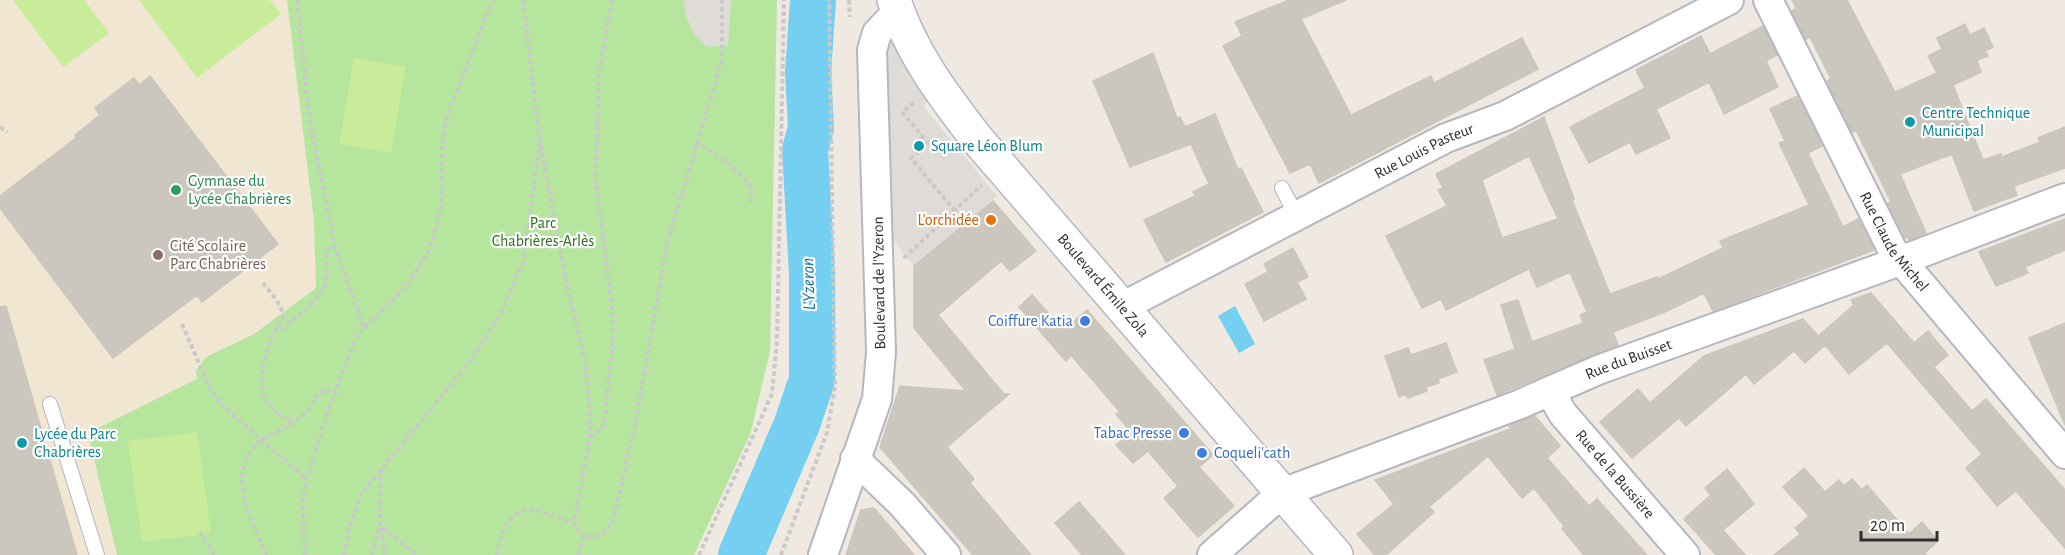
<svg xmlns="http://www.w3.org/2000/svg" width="2065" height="555" viewBox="0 0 2065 555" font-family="'Alegreya Sans',sans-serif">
<rect width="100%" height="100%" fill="#efe9e1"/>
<!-- education -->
<path fill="#f0e6d1" d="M0 0H287L314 221 316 288 254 334 206 357 197 379 88 433 117 555H0Z"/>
<!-- green -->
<path fill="#b6e59e" d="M287 0H777L770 351 751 432 694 555H117L88 433 197 379 196 371 206 357 254 334 316 288 314 221Z"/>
<!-- pitch -->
<path fill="#c9ec9a" d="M13 0H84L109 33 63 67Z
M139 0H270L281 14 197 78Z
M354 58 406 67 391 153 339 144Z
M197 432 211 533 142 542 128 441Z"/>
<!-- plaza -->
<path fill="#dfdcd8" d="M683 0H731L728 45 707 47 694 34 686 16Z
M893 41 901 58 929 100 923 106 997 196 914 266 884 228 885 50Z"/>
<!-- water -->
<path fill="#75cff0" d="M1235 306 1255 344 1239 353 1218 316Z"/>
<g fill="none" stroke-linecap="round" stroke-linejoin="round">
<!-- river -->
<path stroke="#75cff0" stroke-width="46" d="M741 555 797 424 812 380V274L805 150 811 128 808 73 813 0"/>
</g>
<!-- building -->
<path fill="#cbc7bf" stroke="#cbc5ba" stroke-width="1.5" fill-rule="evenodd" d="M1289 0H1346L1301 19 1351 115 1431 76 1434 83 1522 38 1538 69 1319 183 1310 164 1290 173 1223 46 1242 36 1235 22Z
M1792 0H1847L1895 92 1937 73 1928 56 1942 49 1937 38 1965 24 1970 35 1984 28 1993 47 1985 51 1988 56 1977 60 1981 72 1953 85 1983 160 2001 154 2002 157 2040 142 2038 138 2065 127V168L2014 186 2017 195 1974 211 1952 154 1900 174 1926 233 1909 240 1908 237 1905 238 1888 203 1891 202 1856 130 1852 132 1827 81 1831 79 1810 37 1806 39 1792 11 1796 8Z
M1763 26 1777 55 1766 61 1778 87 1724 114 1709 82 1656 109 1670 138 1636 154 1630 142 1589 163 1570 127 1645 88 1636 70 1701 36 1710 54Z
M1153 53 1177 118 1180 117 1185 127 1215 114 1238 170 1241 168 1263 212 1166 262 1144 220 1195 196 1193 192 1209 184 1191 144 1130 167 1093 81Z
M150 76 278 244 202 302 197 295 113 358 0 208V196L76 138 75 135 100 115 95 108 134 78 139 85Z
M1797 96 1822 146 1808 153 1843 227 1858 219 1874 250 1713 311 1704 293 1665 312 1613 332 1618 345 1497 395 1484 360 1515 349 1501 305 1518 300 1532 342 1583 323 1580 315 1587 312 1570 272 1537 287 1529 269 1446 310 1441 299 1422 308 1386 236 1447 206 1438 190 1443 188 1436 174 1544 117 1574 199 1572 200 1610 294 1657 277 1658 279 1723 248 1720 241 1809 205 1779 143 1785 141 1770 109ZM1529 156 1558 219 1502 238 1482 180Z
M993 201 1036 251 1010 271 1001 261 938 315 1004 394H1009L947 447 974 479 970 483 1031 555H973L880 447 900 386 966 391 914 328V266Z
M2065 219V250L2025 267 2028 273 1996 286 1979 252Z
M1293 248 1308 277 1297 282 1306 299 1264 321 1245 284 1268 272 1264 264Z
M1871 293 1914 343 1928 331 1948 355 1934 367 1972 411 1986 399 2065 490V548L2016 491 1997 506 1966 468 1982 454 1887 343 1849 374 1825 345 1805 363 1794 351 1754 384 1746 374 1686 426 1679 418 1632 458 1600 422 1638 389 1650 403 1704 356 1803 319 1818 336 1854 305 1851 300Z
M1032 295 1064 330 1087 310 1213 455 1199 467 1234 506 1198 537 1164 498 1178 486 1148 451 1133 463 1116 445 1131 432 1116 414 1120 412 1071 355 1066 361 1019 307Z
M6 306 77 555H0V307Z
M2065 323V425L2029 338Z
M1446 343 1457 372 1438 379 1439 383 1426 387 1427 391 1408 398 1406 394 1399 397 1385 356 1408 348 1411 355Z
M1535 416 1560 446 1547 458 1589 506 1597 499 1647 555H1584L1562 529 1564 526 1534 488 1522 498 1488 456 1429 507 1434 512 1386 555H1375L1357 534 1394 504 1375 480 1510 429 1509 426Z
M1804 468 1825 492 1839 480 1844 486 1852 479 1862 490 1867 485 1909 534 1922 522 1938 541 1925 553 1927 555H1774L1800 534 1795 528 1809 516 1783 487Z
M1727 469 1754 504 1723 530 1745 555H1716L1684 519 1711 495 1705 488Z
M1079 502 1125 555H1082L1055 523Z
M874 508 891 528 914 555H846L861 510Z"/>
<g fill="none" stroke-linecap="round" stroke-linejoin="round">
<defs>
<path id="service" d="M1282 188 1296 215
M50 404 97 555"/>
<g id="minor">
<path id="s1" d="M1768 0 1893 251 2065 454"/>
<path id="s2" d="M1122 307 1446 138 1505 116 1729 0"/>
<path id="s3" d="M1550 391 1563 414 1685 555"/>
<path d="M855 459 902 504 946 555"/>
<path d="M823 555 877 399 881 352 872 50 877 33 898 11"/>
<path id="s4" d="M1212 555 1282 493 1518 405 1598 370 1900 261 2065 198"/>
</g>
<g id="secondary">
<path id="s5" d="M894 0C911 53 943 95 977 139L1336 555"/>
</g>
</defs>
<!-- service casing -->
<use href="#service" stroke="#b4b7c1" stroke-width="16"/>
<!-- minor casing -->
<use href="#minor" stroke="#b4b7c1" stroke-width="32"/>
<!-- secondary casing -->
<use href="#secondary" stroke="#b4b7c1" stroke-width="36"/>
<!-- path -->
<path stroke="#c9c9c9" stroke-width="4" stroke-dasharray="4.5 3" stroke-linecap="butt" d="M297 0 310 122 335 247 364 328
M849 0 850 17
M914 103 902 112 928 143 911 158 954 210
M0 127 7 132
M695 143C718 155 736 167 752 188L750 204
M541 146 567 286 585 360 589 400 590 438 574 523 583 537
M904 258 982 185
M263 283C269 291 282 305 283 315 283 322 275 329 272 336 259 367 252 411 295 421
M182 324 210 389 224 407 306 479
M274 331 282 329C294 318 325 297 326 281 328 268 324 260 329 248L335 247
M590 438 604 425 613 339V316L596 179 599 73 612 0
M381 469 380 525 417 555
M381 528 385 555
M200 532 214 555
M267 555C251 523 224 469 261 441 273 432 289 427 301 417 309 411 314 400 320 392L336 389
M305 555 303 502 306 479 331 403 357 335 408 284 430 249 441 207 443 135 449 110 493 0
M344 555 350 525 361 494 467 365 499 317 523 262 540 142 523 0
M372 555 380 525
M497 555C499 538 509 507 532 510 545 511 561 519 574 523
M579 555 583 537C601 537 608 533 614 517L636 421 667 243 722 60V0
M699 555 772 394 777 341 784 0
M781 555 827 432 835 387 829 0"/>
<!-- service -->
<use href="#service" stroke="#fff" stroke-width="14"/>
<!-- minor -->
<use href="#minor" stroke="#fff" stroke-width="28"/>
<!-- secondary -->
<use href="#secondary" stroke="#fff" stroke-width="33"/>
</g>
<!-- markers -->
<g fill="#0f9aa8" stroke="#fff" stroke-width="2">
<circle cx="1910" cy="122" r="6"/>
<circle cx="919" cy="146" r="6"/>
<circle cx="22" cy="443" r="6"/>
</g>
<circle fill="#2e9e5b" stroke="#fff" stroke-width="2" cx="176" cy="190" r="6"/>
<circle fill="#e8710a" stroke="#fff" stroke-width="2" cx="991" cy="220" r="6"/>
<circle fill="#8d6e63" stroke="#fff" stroke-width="2" cx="158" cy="255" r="6"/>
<g fill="#3f7fe0" stroke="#fff" stroke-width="2">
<circle cx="1085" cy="321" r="6"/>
<circle cx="1184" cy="433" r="6"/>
<circle cx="1202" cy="453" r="6"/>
</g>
<g text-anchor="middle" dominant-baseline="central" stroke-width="4.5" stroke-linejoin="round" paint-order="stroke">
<!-- culture labels -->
<g font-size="16" fill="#0d838f" stroke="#fff" text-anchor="start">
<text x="1922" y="113">Centre Technique<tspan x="1922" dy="18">Municipal</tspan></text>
<text x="931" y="146">Square Léon Blum</text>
<text x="34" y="434">Lycée du Parc<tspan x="34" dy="18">Chabrières</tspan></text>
</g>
<!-- street labels -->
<g font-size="16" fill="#2e2e2e" stroke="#fff">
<text stroke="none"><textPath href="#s2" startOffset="340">Rue Louis Pasteur</textPath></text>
<text stroke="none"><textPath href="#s1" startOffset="273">Rue Claude Michel</textPath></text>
<text transform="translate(879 283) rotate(-91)">Boulevard de l'Yzeron</text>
<text stroke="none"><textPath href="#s5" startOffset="356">Boulevard Émile Zola</textPath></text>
<text stroke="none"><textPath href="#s4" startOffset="465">Rue du Buisset</textPath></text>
<text stroke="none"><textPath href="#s3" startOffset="106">Rue de la Bussière</textPath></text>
</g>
<!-- leisure labels -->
<g font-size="16" fill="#27864d" stroke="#fff" text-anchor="start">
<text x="188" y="181">Gymnase du<tspan x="188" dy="18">Lycée Chabrières</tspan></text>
</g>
<!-- food labels -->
<g font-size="16" fill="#c56008" stroke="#fff" text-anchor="end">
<text x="979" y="220">L'orchidée</text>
</g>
<!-- park labels -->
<g font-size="16" fill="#2c6e1b" stroke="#fff">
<text x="543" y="223">Parc<tspan x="543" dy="18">Chabrières-Arlès</tspan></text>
</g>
<!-- education labels -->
<g font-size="16" fill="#785e54" stroke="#fff" text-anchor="start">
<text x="170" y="246">Cité Scolaire<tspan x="170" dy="18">Parc Chabrières</tspan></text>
</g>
<!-- shop labels -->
<g font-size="16" fill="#366cbe" stroke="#fff" text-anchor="end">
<text x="1073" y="321">Coiffure Katia</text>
<text x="1172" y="433">Tabac Presse</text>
<text x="1214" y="453" text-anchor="start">Coqueli'cath</text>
</g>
<!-- water labels -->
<g font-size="18" font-style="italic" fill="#0d6fa3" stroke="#fff">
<text transform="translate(809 284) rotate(-92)">L'Yzeron</text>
</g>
</g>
<!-- scale -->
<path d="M1861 531v9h76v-9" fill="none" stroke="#2e2e2e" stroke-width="3"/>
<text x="1870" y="531" font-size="18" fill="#2e2e2e" stroke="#ffffff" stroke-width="4.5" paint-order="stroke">20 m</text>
</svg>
